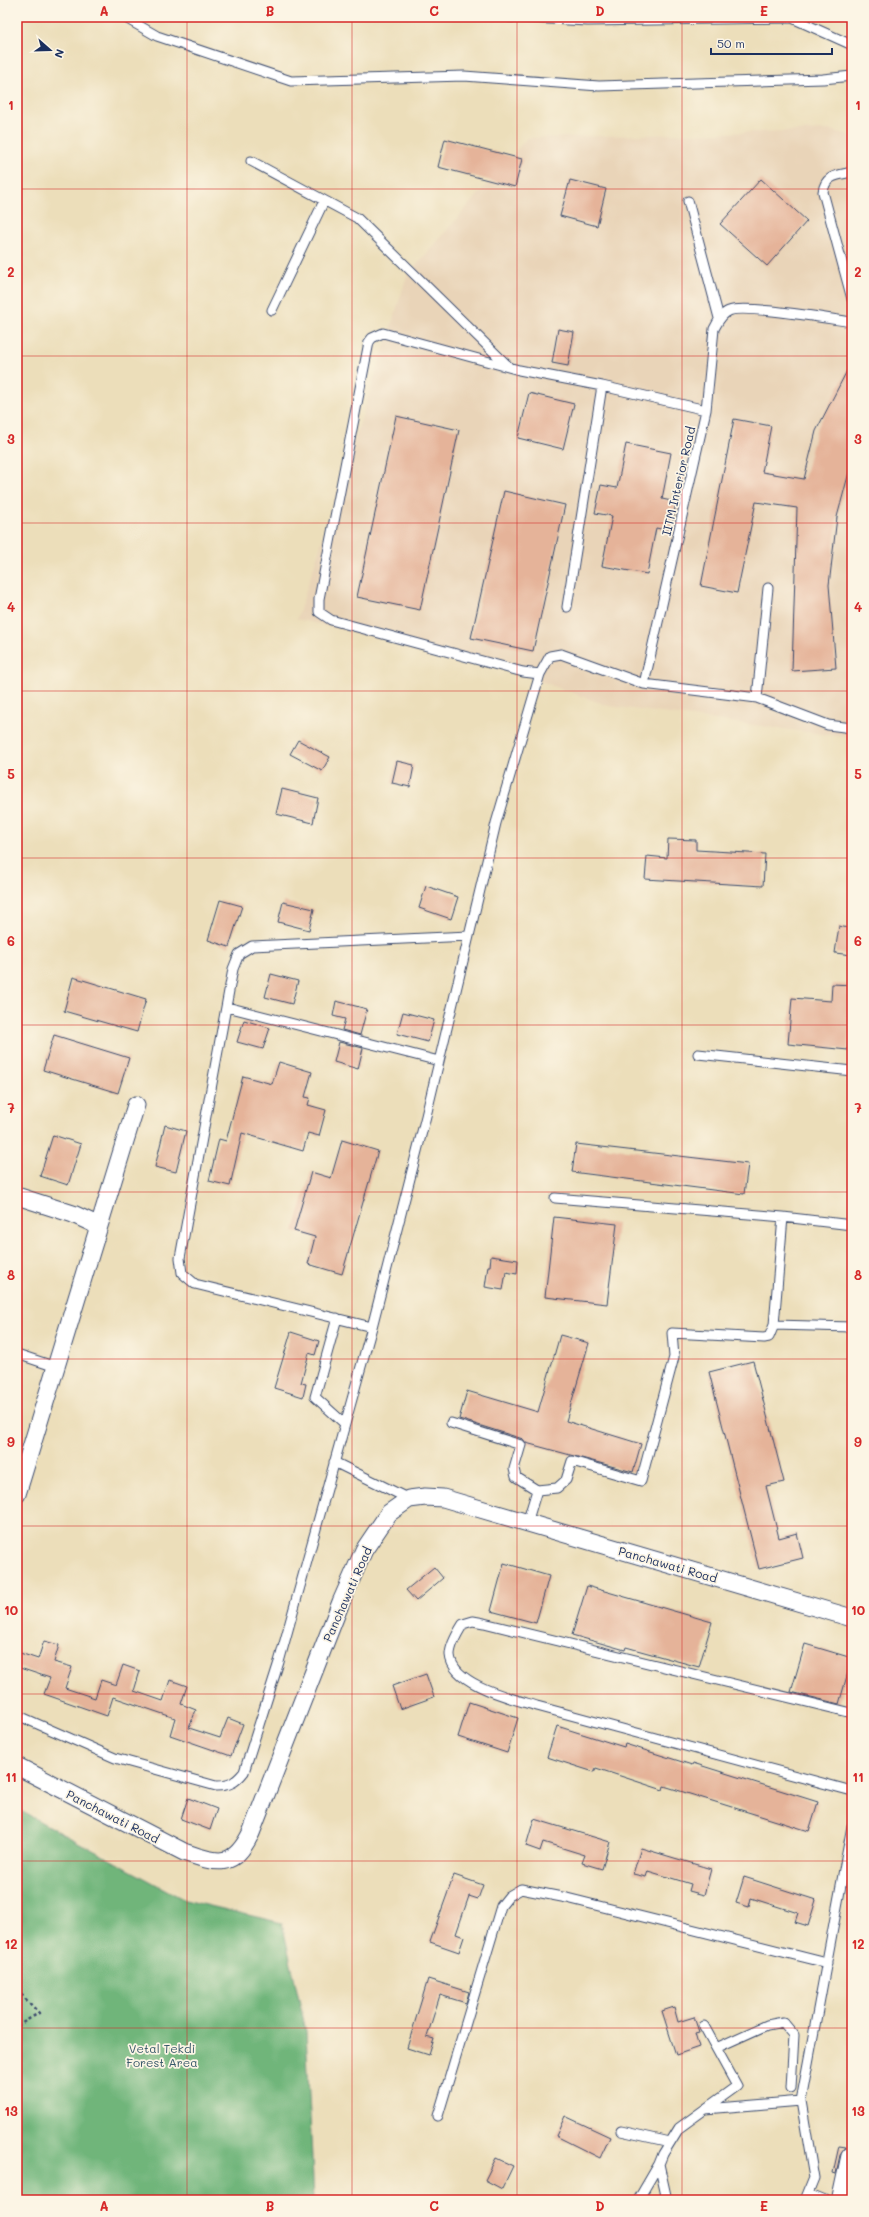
<svg xmlns="http://www.w3.org/2000/svg" width="869" height="2217" viewBox="0 0 869 2217" font-family="Mali,sans-serif">
<rect width="100%" height="100%" fill="#fcf5e5"/>
<filter id="ink" filterUnits="userSpaceOnUse"><feTurbulence type="fractalNoise" baseFrequency=".025" numOctaves="2"/><feDisplacementMap in="SourceGraphic" scale="8" xChannelSelector="R" yChannelSelector="G"/><feConvolveMatrix kernelMatrix="1 2 1 2 8 2 1 2 1" color-interpolation-filters="sRGB"/></filter>
<filter id="wash" filterUnits="userSpaceOnUse"><feTurbulence type="fractalNoise" baseFrequency=".012" numOctaves="4" result="noise"/><feDisplacementMap in="SourceGraphic" scale="16" xChannelSelector="R" yChannelSelector="G"/><feGaussianBlur stdDeviation="0.9" result="paint"/><feColorMatrix in="noise" values="0 0 0 0 0 0 0 0 0 0 0 0 0 0 0 0 0 1.4 0 .05"/><feComposite in="paint" operator="in"/></filter>
<g filter="url(#wash)">
<rect width="100%" height="100%" fill="#ecdeba"/>
<!-- built -->
<path fill="#e9d4b8" d="M830 130 852 136V736L845 737 609 706 498 666 297 619 407 276 527 138Z"/>
<!-- forest -->
<path fill="#70b57a" stroke="#46726c" d="M17 1809 185 1900 282 1923 306 2031 314 2200H17Z"/>
<g id="blocks">
<!-- building -->
<path fill="#e5b399" d="M445 139 522 159 515 187 438 167Z
M761 179 807 221 767 266 720 224Z
M570 180 606 189 597 226 560 216Z
M558 329 574 332 568 366 552 363Z
M852 361V461L837 517 829 585 836 668 792 671 797 508 756 502 737 593 701 586 734 419 771 426 762 472 804 479 816 431Z
M529 393 574 404 563 449 518 438Z
M396 416 459 430 420 610 357 597Z
M626 444 671 453 662 499 676 502 671 531 656 528 647 574 602 566 612 516 595 513 601 485 617 488Z
M504 491 565 505 533 651 471 638Z
M298 740 330 757 322 771 290 754Z
M397 761 414 765 410 787 392 783Z
M282 789 318 798 313 823 276 814Z
M668 839 696 840V850L765 854 763 886 645 879 647 856 667 858Z
M426 886 458 897 451 919 419 908Z
M220 900 242 906 229 947 208 940Z
M283 902 314 909 309 930 278 922Z
M839 926 852 929V955L835 953Z
M271 974 298 981 292 1004 265 997Z
M73 977 146 999 137 1032 64 1011Z
M832 984 852 985 848 1050 788 1044 792 998 831 1001Z
M336 1001 367 1009 360 1035 342 1030 345 1019 333 1016Z
M403 1012 434 1020 428 1042 397 1034Z
M244 1020 270 1028 263 1049 237 1042Z
M54 1035 129 1058 118 1093 43 1070Z
M339 1042 363 1048 358 1069 334 1062Z
M279 1062 312 1072 305 1097 310 1098 308 1105 326 1110 319 1136 308 1133 303 1151 242 1133 230 1186 209 1181 219 1139 226 1141 243 1076 272 1084Z
M165 1125 186 1131 176 1172 155 1167Z
M53 1135 81 1144 68 1185 40 1176Z
M342 1140 378 1151 342 1274 308 1264 315 1237 294 1231 311 1172 331 1178Z
M576 1144 748 1164 744 1194 572 1172Z
M554 1217 617 1224 607 1304 545 1297Z
M491 1256 518 1260 517 1274 506 1272 503 1290 485 1287 488 1266H490Z
M291 1332 319 1341 315 1355 309 1353 301 1383 306 1384 303 1397 274 1388Z
M560 1335 589 1343 566 1421 641 1444 633 1472 526 1443 523 1439 459 1419 467 1391 538 1412Z
M753 1361 784 1482 766 1486 779 1538 797 1533 803 1558 759 1569 709 1372Z
M504 1563 549 1576 536 1623 491 1611Z
M434 1567 443 1578 416 1601 406 1590Z
M587 1586 712 1622 699 1667 626 1647 625 1650 572 1635Z
M44 1641 59 1645 54 1662 72 1667 65 1688 95 1698 101 1680 116 1685 123 1665 140 1671 134 1691 163 1701 170 1680 187 1686 181 1704 196 1710 189 1728 220 1738 228 1718 243 1724 231 1756 170 1735 175 1718 113 1697 107 1716 44 1694 50 1678 17 1667V1652L38 1659Z
M805 1644 852 1658 839 1704 791 1692Z
M426 1674 434 1697 400 1709 392 1686Z
M469 1702 518 1718 507 1753 458 1737Z
M557 1726 624 1747 625 1744 692 1765 693 1763 818 1802 809 1831 664 1786 663 1790 596 1768 594 1772 547 1757Z
M188 1798 217 1809 210 1830 181 1819Z
M534 1819 610 1842 602 1869 582 1863 585 1855 543 1842 540 1851 526 1846Z
M641 1848 711 1869 704 1895 689 1891 691 1884 648 1871 646 1877 633 1874Z
M454 1875 483 1885 478 1899 469 1896 456 1934 464 1937 459 1952 430 1942Z
M744 1877 816 1900 808 1926 795 1922 798 1913 751 1898 749 1907 736 1903Z
M428 1979 469 1992 466 2003 440 1995 427 2037 434 2039 429 2055 407 2048Z
M674 2007 678 2022 694 2017 699 2032 695 2033 699 2047 676 2055 662 2011Z
M565 2116 610 2137 600 2158 556 2136Z
M839 2146 846 2147 840 2155 836 2174 833 2173Z
M496 2158 513 2166 502 2189 485 2180Z"/>
</g>
</g>
<g filter="url(#ink)">
<use href="#blocks" fill-opacity="0" stroke="#3a496c" stroke-width="1"/>
<g fill="none" stroke-linecap="round" stroke-linejoin="round">
<defs>
<path id="service" d="M124 17 157 36 291 81 464 76 599 86 823 79 852 76
M509 17 588 21 792 18 852 45
M251 161 357 218 508 366
M852 172C838 175 825 175 823 192L852 299
M688 201 719 318
M272 310 324 201
M567 607 602 386
M540 674 523 672 331 620 319 612V599L369 342 372 338 383 333 519 370 602 386 706 410
M644 684 757 698 828 725 852 728
M757 698 768 588
M227 1007 439 1061
M698 1054 852 1071
M555 1198 783 1217 852 1225
M783 1217 774 1325 852 1327
M337 1318 315 1397 345 1424
M372 1327 195 1284 182 1273 180 1258 233 969 239 954 252 946 469 936
M17 1354 56 1367
M451 1423 521 1445 514 1469 516 1477 537 1490 557 1488 566 1480 572 1461 641 1481 674 1357 672 1333 764 1338 769 1337 774 1325
M334 1462 409 1499
M527 1523 537 1490
M852 1713 484 1623 473 1621 463 1624C458 1632 450 1645 450 1655 452 1685 514 1699 537 1706L852 1791
M17 1715 115 1758 216 1786C230 1786 236 1782 244 1772L279 1662 372 1327 426 1116 496 823 540 674 550 656 561 654 644 684 706 410 714 329C718 322 721 314 729 311 744 304 830 319 852 322
M716 2048 767 2025 783 2022 794 2035 791 2088
M706 2109 801 2101
M438 2116 501 1906 509 1896 521 1889 567 1898 827 1963
M621 2131 670 2142
M808 2193 825 2200
M638 2200 659 2164
M667 2200 659 2164 663 2154 679 2128 737 2086 704 2026
M805 2200 814 2178 801 2101 852 1826"/>
<path id="minor" d="M17 1196 73 1214 99 1226
M17 1494 136 1105
M17 1766 184 1852C219 1864 233 1869 251 1833L341 1602 364 1550 389 1513 409 1499 425 1497 443 1498 852 1618"/>
<path id="secondary" d="M843 2200 852 2158"/>
</defs>
<!-- service casing -->
<use href="#service" stroke="#3a496c" stroke-width="11"/>
<!-- minor casing -->
<use href="#minor" stroke="#3a496c" stroke-width="19"/>
<!-- secondary casing -->
<use href="#secondary" stroke="#3a496c" stroke-width="24"/>
<!-- path -->
<path stroke="#3a496c" stroke-width="2.5" stroke-dasharray="3 3" stroke-linecap="butt" d="M17 1990 39 2013 17 2026"/>
<!-- service -->
<use href="#service" stroke="#fff" stroke-width="9"/>
<!-- minor -->
<use href="#minor" stroke="#fff" stroke-width="17"/>
<!-- secondary -->
<use href="#secondary" stroke="#fff" stroke-width="22"/>
</g>
</g>
<!-- grid -->
<path fill="none" stroke="#d62828" stroke-width="1" stroke-opacity="0.55" d="M187 17V2200M352 17V2200M517 17V2200M682 17V2200M17 189H852M17 356H852M17 523H852M17 691H852M17 858H852M17 1025H852M17 1192H852M17 1359H852M17 1526H852M17 1694H852M17 1861H852M17 2028H852"/>
<g text-anchor="middle" dominant-baseline="central" stroke-width="3.5" stroke-linejoin="round" paint-order="stroke">
<!-- street labels -->
<g font-size="12" fill="#1b2f5e" stroke="#fcf5e5">
<text transform="translate(678 481) rotate(-77)">IITM Interior Road</text>
<text transform="translate(668 1564) rotate(16)">Panchawati Road</text>
<text transform="translate(347 1594) rotate(-66)">Panchawati Road</text>
<text transform="translate(113 1816) rotate(27)">Panchawati Road</text>
</g>
<!-- park labels -->
<g font-size="12" fill="#37586a" stroke="#fcf5e5">
<text x="162" y="2048">Vetal Tekdi<tspan x="162" dy="14">Forest Area</tspan></text>
</g>
</g>
<!-- margin -->
<rect width="869" height="2217" fill="none" stroke="#fcf5e5" stroke-width="44"/>
<!-- north arrow -->
<g transform="translate(50 50) rotate(110)" stroke="#fcf5e5" stroke-width="3" paint-order="stroke">
<path d="M0-3L7 15L0 10L-7 15Z" fill="#1b2f5e"/>
<text y="-6" font-size="11" font-weight="bold" text-anchor="middle" fill="#1b2f5e">N</text>
</g>
<!-- scale -->
<path d="M711 48v6h121v-6" fill="none" stroke="#1b2f5e" stroke-width="2"/>
<text x="717" y="48" font-size="12" fill="#1b2f5e" stroke="#fcf5e5" stroke-width="3" paint-order="stroke">50 m</text>
<rect x="22" y="22" width="825" height="2173" fill="none" stroke="#d62828" stroke-width="1.5"/>
<g font-size="13" text-anchor="middle" font-weight="bold" fill="#d62828">
<text x="104" y="16">A</text>
<text x="270" y="16">B</text>
<text x="434" y="16">C</text>
<text x="600" y="16">D</text>
<text x="764" y="16">E</text>
<text x="11" y="110">1</text>
<text x="858" y="110">1</text>
<text x="11" y="277">2</text>
<text x="858" y="277">2</text>
<text x="11" y="444">3</text>
<text x="858" y="444">3</text>
<text x="11" y="612">4</text>
<text x="858" y="612">4</text>
<text x="11" y="779">5</text>
<text x="858" y="779">5</text>
<text x="11" y="946">6</text>
<text x="858" y="946">6</text>
<text x="11" y="1113">7</text>
<text x="858" y="1113">7</text>
<text x="11" y="1280">8</text>
<text x="858" y="1280">8</text>
<text x="11" y="1447">9</text>
<text x="858" y="1447">9</text>
<text x="11" y="1615">10</text>
<text x="858" y="1615">10</text>
<text x="11" y="1782">11</text>
<text x="858" y="1782">11</text>
<text x="11" y="1949">12</text>
<text x="858" y="1949">12</text>
<text x="11" y="2116">13</text>
<text x="858" y="2116">13</text>
<text x="104" y="2211">A</text>
<text x="270" y="2211">B</text>
<text x="434" y="2211">C</text>
<text x="600" y="2211">D</text>
<text x="764" y="2211">E</text>
</g>
</svg>
